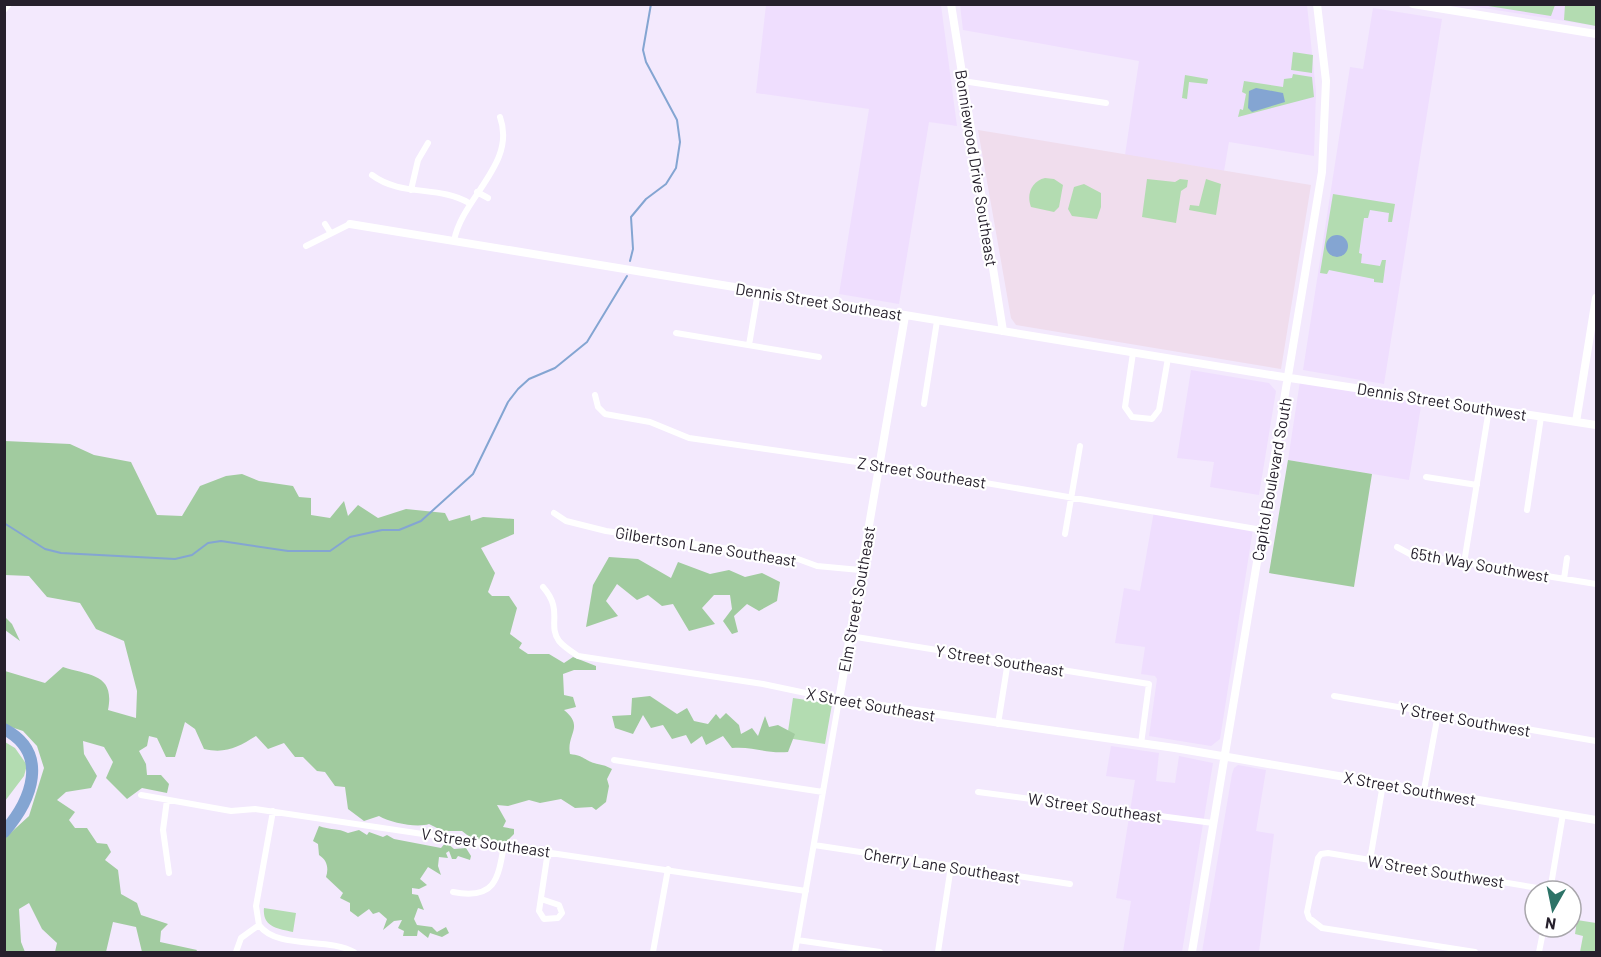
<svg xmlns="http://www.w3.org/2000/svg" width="1601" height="957" viewBox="0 0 1601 957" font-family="Barlow,sans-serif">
<rect width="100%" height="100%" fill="#f3e9fd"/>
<!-- built -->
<path fill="#efdefe" d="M766 5H941L957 126 929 122 899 304 839 294 869 109 756 93Z
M960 5H1307L1316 91 1314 156 1229 142 1224 171 1125 155 1139 61 963 30Z
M1464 5H1596V26Z
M1373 8 1442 19 1384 384 1303 370 1350 67 1363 69Z
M1191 370 1269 383 1276 391 1259 495 1210 487 1214 462 1177 458Z
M1300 381 1422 400 1409 480 1288 460Z
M1154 511 1253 529 1220 739 1211 746 1149 736 1157 679 1155 676 1141 674 1145 647 1115 643 1124 588 1140 591Z
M1111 746 1159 753 1156 781 1175 783 1179 756 1213 763 1182 952H1123L1131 901 1116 898 1135 780 1106 776Z
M1238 765 1266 770 1256 831 1274 834 1259 952H1202L1232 774 1234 768Z"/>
<!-- education -->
<path fill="#f0dded" d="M978 130 1311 185 1281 369 1016 325 1011 318Z"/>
<!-- green -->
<path fill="#b3dcb1" d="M1552 5H1555L1551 16 1482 5Z
M1565 5H1596V26L1564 20Z
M1293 52 1313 55 1312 73 1291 70Z
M1293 74 1312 77 1314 97 1238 117 1240 109 1243 110 1246 94 1242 92 1244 81 1283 87 1284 79 1292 78Z
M1185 75 1208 79 1207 84 1189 82 1187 99 1182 98Z
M1045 178 1054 179 1063 185 1059 207 1054 212 1031 207C1026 194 1032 181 1045 178Z
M1147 179 1175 182 1180 179 1188 180 1187 187 1181 191 1176 223 1142 217Z
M1206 179 1221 184 1216 215 1189 210 1190 205 1199 206Z
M1084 184 1101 193V207L1097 219 1072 216 1068 209 1074 187Z
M1333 194 1395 204 1392 222H1388L1389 213 1370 210 1368 218H1364L1359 253 1362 254 1361 263 1380 266 1382 260H1386L1383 283 1374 282V279L1329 270 1327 274 1320 273Z
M793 698 832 704 825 744 787 738Z
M5 742 15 748 27 765 24 776 5 801Z
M264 908 296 913 293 932C278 929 262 927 264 908Z
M1577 920 1596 923V952H1580L1583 936 1575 934Z"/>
<!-- forest -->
<path fill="#a1cb9f" d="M5 441 70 444 94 455 131 462 157 515 182 516 200 486 226 476 242 474 259 481 293 486 299 497 311 498V515L330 518 344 501 348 516 358 505 378 518 406 509 445 513 449 521 470 515 471 521 483 517 514 519V534L481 548 495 573 488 592 492 596H509L517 608 510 634 522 643 519 648 528 654H549L564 663 573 657 596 666V670H574L563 674 564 695 573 697 576 707 564 710C585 727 566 734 570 754 585 756 584 760 594 763 601 765 605 765 612 769L607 779 609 786 606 802 596 810 592 807 575 808 561 799 540 803 529 800 508 806 497 805 506 821 503 827 514 829V834L504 844 471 838 462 831H443L429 824C417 828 391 823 379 816L364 821 348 809 345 787 335 786 325 772 317 771 303 757H295L284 743 268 749 256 736C238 747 226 754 204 749L195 729 185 722 175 757H166L157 738 149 736 147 746 139 751 146 764 147 775H161L169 784 167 793 142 788 127 799 106 778 113 762 104 747 83 741 84 754 97 776 91 788 66 792 57 800 75 812 69 820 75 828H87L97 843 107 844 111 852 105 860 118 870 121 894 137 903 141 915 168 924 161 931 160 942 197 950 196 952H142L136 927 113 922 106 952H55L57 943 42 929 29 903 19 909 21 942 25 952H5V838L29 816 44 768 37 746 23 731 5 725V671L45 683 63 667C91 676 115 674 108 710L136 718 137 691 124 641 96 629 80 603 47 597 29 576 5 575Z
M1288 460 1372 474 1354 587 1269 573Z
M609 557 638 559 671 578 678 562 710 574 729 570 745 577 762 573 780 582 777 601 759 611 747 604 734 616 738 632 732 634 723 621 732 609 730 595H714L702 608 715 624 689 631 673 604 662 606 648 595 637 600 617 584 606 601 618 616 586 627 593 585Z
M4 616 12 624 20 641 5 630Z
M650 696 677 714 687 708 694 721 708 724 716 714 720 719 726 713 739 725 741 734 752 728 758 736 765 716 769 727 778 725 795 734 788 752C766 754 753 746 732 748L723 736 706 745 702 736 691 744 686 735 672 739 663 725 651 728 643 715 633 734 615 728 612 716 631 715 632 698Z
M319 826C329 830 338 828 348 833L359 830 367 835 369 832 383 837 387 835 394 839 441 848 446 842 454 849 466 848 471 856 470 860 458 856 456 859H452L449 851 446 853 448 858 439 857 438 866 441 875 428 867 420 879 427 885 419 889 412 888V894L418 895 424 910 418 908 414 919 417 925 432 927 437 932 446 927 449 933 442 937 430 933 428 938 418 930 417 936H403L404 931 398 928 402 920 394 921 383 930 387 919 379 912 373 914 369 909 358 917 350 911V903L340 898 343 893 326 877C329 868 327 860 319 855L318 844 313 841Z"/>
<!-- water -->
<path fill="#84a5d2" d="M1256 88 1283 93 1285 102 1252 112 1248 108 1249 91Z
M1326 246a11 11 0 1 1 22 0a11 11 0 1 1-22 0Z"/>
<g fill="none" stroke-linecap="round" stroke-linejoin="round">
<!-- stream -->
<path stroke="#84a5d2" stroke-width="2" d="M630 261 633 249 631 217 646 199 666 184 676 168 680 142 677 120 646 62 643 50 651 4
M4 523 45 549 61 553 175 559 192 555 208 543 221 541 288 551H330L350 537 382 530H399L421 521 473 474 508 402 518 389 529 379 555 368 587 342 627 276"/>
<!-- river -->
<path stroke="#84a5d2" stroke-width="12" d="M4 729C50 753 32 800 4 832"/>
<!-- street -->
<path stroke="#fff" stroke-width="6" d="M4 10 9 4
M963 81 1106 103
M372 175C401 197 439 185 469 203
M411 190 418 160 428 143
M477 192 488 198
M325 224 330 232
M454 241C462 197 517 164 500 117
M306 246 350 224
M676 333 819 357
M749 345 758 292
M1133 353 1125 407 1132 417 1152 419 1159 410 1168 358
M595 395 598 407 605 414 650 422 689 438 892 467 1262 530
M924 404 937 321
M1426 477 1477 485
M1527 510 1541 417
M554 513 566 521 606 531 798 559 817 566 860 570
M1065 534 1080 446
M1397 547 1410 554 1596 584
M1464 563 1489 409
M1564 579 1567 558
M543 587C564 611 547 624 559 641 564 647 572 652 578 656L763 684 839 700 795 952
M850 636 1149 684 1141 744
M1334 696 1596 741
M998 724 1008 661
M614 760 823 792
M1424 790 1438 714
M978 792 1213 823
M141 795 231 811 255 809 806 891
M167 800 163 830 169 873
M273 811 256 906 259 925C277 950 328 937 354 952
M814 845 1070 884
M1370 860 1383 784
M1550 891 1563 814
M453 892C495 900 498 880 504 845
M541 899 559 905 562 913 558 918 544 919 539 911 548 851
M797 940 880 952
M236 952 241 938 259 925
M653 952 668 869
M938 952 951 866
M1475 952 1322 928 1309 918 1307 912 1318 858 1321 854 1328 853 1550 890
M1539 952 1544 927"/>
<!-- secondary -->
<path stroke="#fff" stroke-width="8" d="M951 4 1003 331
M1413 4 1596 34
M350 224 1277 376 1596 425
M905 316 839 700 1175 748 1596 820
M1576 422 1596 298
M1192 952 1322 172 1326 81 1317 4"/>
</g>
<g text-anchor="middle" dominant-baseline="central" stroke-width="4.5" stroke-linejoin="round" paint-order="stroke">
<!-- street labels -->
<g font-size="16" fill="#26202c" stroke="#fff">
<text transform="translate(977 168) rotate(81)">Bonniewood Drive Southeast</text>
<text transform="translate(819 301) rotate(9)">Dennis Street Southeast</text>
<text transform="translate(1442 401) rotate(9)">Dennis Street Southwest</text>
<text transform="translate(922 472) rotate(9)">Z Street Southeast</text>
<text transform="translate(1271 479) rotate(-80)">Capitol Boulevard South</text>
<text transform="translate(706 546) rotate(9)">Gilbertson Lane Southeast</text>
<text transform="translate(1480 564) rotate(10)">65th Way Southwest</text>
<text transform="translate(856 599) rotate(-80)">Elm Street Southeast</text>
<text transform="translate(1000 660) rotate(9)">Y Street Southeast</text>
<text transform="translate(871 704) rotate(10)">X Street Southeast</text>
<text transform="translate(1465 719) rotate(10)">Y Street Southwest</text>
<text transform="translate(1410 788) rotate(10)">X Street Southwest</text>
<text transform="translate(1095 807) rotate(8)">W Street Southeast</text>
<text transform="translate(486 842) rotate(8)">V Street Southeast</text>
<text transform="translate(942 865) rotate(9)">Cherry Lane Southeast</text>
<text transform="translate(1436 871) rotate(9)">W Street Southwest</text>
</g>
</g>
<!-- border -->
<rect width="1601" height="957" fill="none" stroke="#26202c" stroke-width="12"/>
<!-- north arrow -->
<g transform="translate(1553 909) rotate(189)"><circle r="28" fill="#ffffff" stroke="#a8a6ab" stroke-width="1.5"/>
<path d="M0-4.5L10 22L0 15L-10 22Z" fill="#2d7367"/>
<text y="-9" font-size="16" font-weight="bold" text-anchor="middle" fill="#26202c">N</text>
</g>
</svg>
